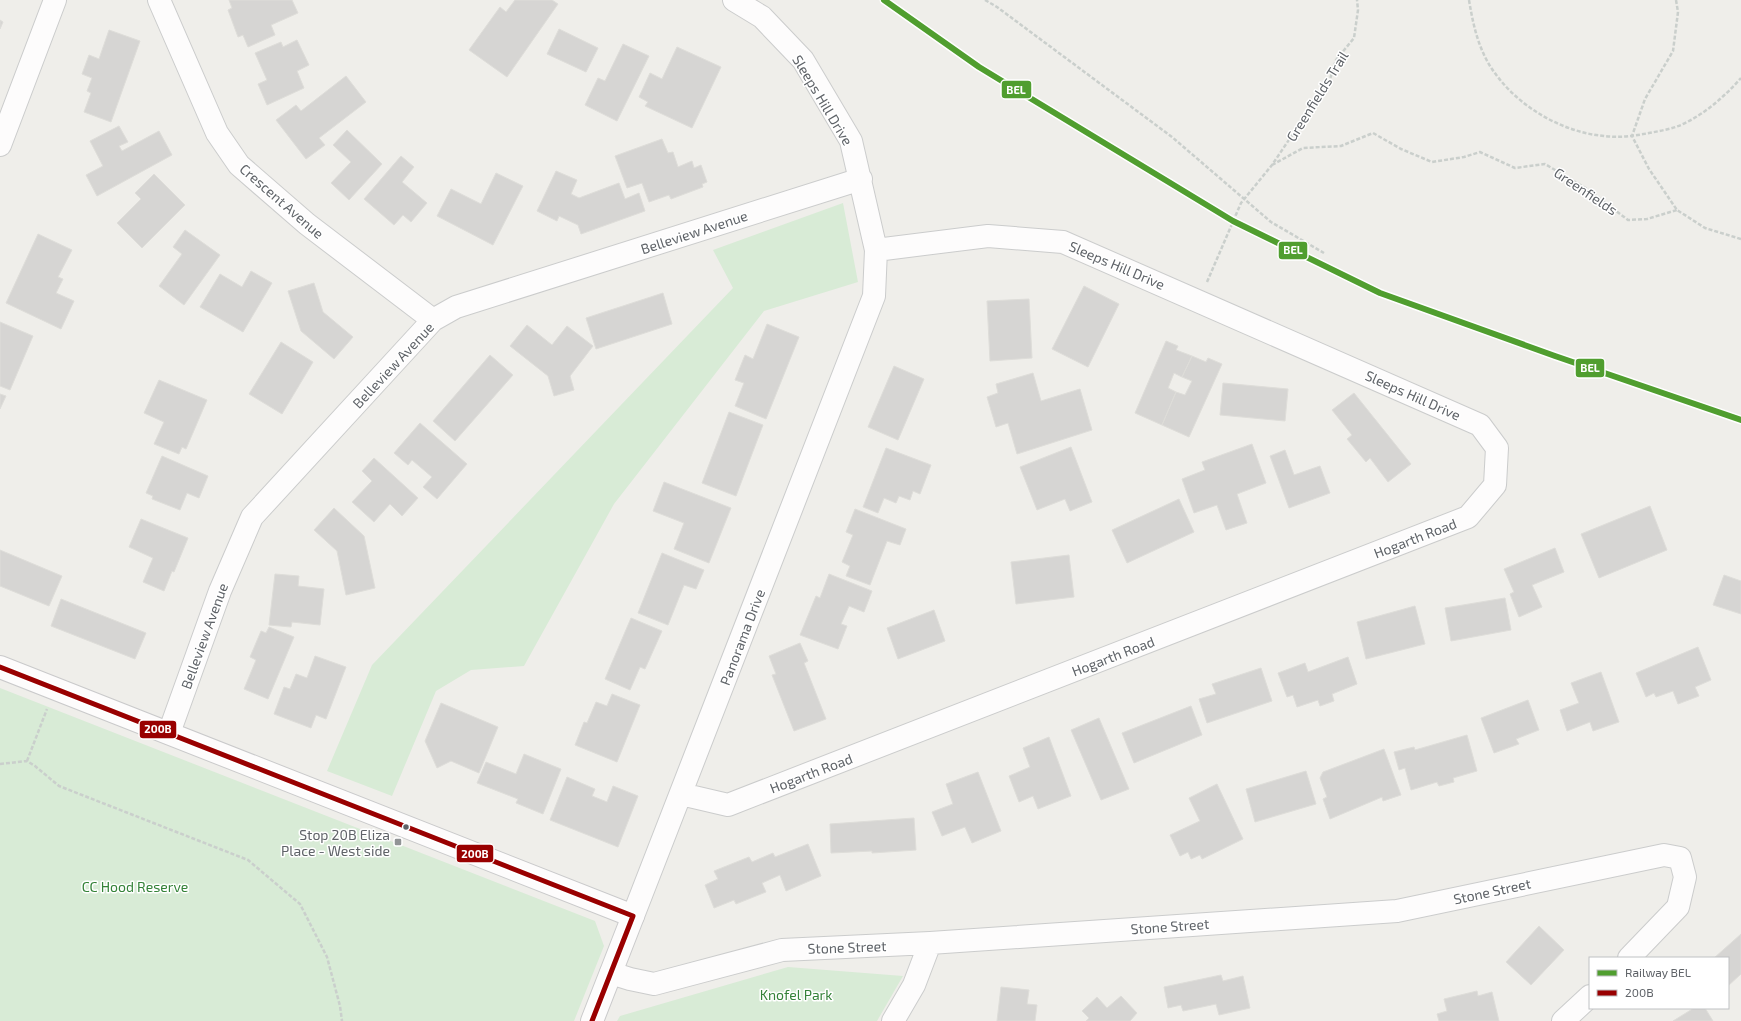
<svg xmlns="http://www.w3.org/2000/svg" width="1741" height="1021" viewBox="0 0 1741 1021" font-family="'Exo 2',sans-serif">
<rect width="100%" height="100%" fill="#efeeea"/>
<!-- green -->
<path fill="#d8ebd6" d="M843 203 858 282 764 311 614 504 524 666 471 670 436 691 392 796 327 771 372 665 733 288 713 250Z
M0 688 595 921 604 946 574 1021H0Z
M788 967 903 976 877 1021H617L620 1016Z"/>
<!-- building -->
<path fill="#d6d5d3" stroke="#deddd9" d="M229 0H292L298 13 271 25 275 35 248 47 243 35 238 37 228 10 232 8Z
M515 0H552L558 4 507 77 469 50 500 7 506 12Z
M0 20 3 22 0 29Z
M559 29 598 48 586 72 547 54Z
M109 30 140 41 111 122 84 112 91 93 87 91 92 78 82 74 89 55 99 59Z
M297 40 309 65 297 71 304 88 267 105 258 84 267 80 255 53 281 42 283 47Z
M623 44 649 56 617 121 585 105 598 78 605 81Z
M677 47 721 67 692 128 645 106 648 102 639 97 650 73 662 79Z
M346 76 366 102 319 138 325 145 306 159 276 120 296 105 301 111Z
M119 126 128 142 119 146 122 151 159 131 172 155 97 196 86 175 103 166 90 141Z
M347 130 382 164 349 200 331 183 351 162 333 145Z
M662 139 668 153 673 152 678 167 692 161 694 168 701 165 707 182 702 184 703 187 671 199 669 195 649 202 642 183 627 188 615 156Z
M401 156 414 167 402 182 427 203 411 222 403 215 394 225 364 199Z
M556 171 577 180 571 194 579 198 619 183 625 199 639 193 645 211 581 234 578 225 559 216 557 221 537 211Z
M496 173 523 186 493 245 437 216 451 189 481 204Z
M154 174 185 205 142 248 117 223 141 199 135 193Z
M185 230 220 255 184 305 159 286 182 254 173 247Z
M38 234 72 250 58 277 63 279 56 293 74 301 61 329 6 303Z
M251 271 272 283 243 332 200 307 220 274 242 287Z
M314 283 323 312 353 337 334 359 301 331 288 291Z
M1084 286 1119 304 1088 367 1052 349Z
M663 293 672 324 596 349 586 318Z
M1029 299 1032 358 990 361 987 301Z
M0 322 33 336 10 390 0 386Z
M767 324 799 337 766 419 735 406 744 383 735 380 745 355 753 359Z
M527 325 552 345 567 326 593 346 570 376 574 390 554 396 548 376 510 346Z
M1166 341 1178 346 1176 350 1192 356 1182 377 1174 373 1168 388 1176 392 1162 425 1135 413Z
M281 342 313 362 282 414 249 394Z
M490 355 513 375 455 441 433 421Z
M1192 356 1206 362 1208 358 1222 364 1189 437 1162 425 1176 392 1185 395 1192 381 1182 377Z
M894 366 924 379 898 440 868 427Z
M1033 373 1041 401 1080 389 1092 430 1017 454 1008 423 996 427 987 397 998 393 996 384Z
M159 380 207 400 186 449 182 447 179 454 154 444 164 422 144 413Z
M1223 383 1288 389 1285 421 1220 415Z
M1354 393 1411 464 1388 482 1370 458 1366 462 1347 439 1352 435 1332 410Z
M0 394 6 396 0 409Z
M729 412 763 425 736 496 702 483Z
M420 423 467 464 437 499 423 487 432 477 412 460 408 465 394 453Z
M1252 444 1266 483 1237 494 1247 523 1226 530 1217 505 1194 513 1182 479 1205 470 1202 462Z
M1071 447 1092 502 1070 511 1065 499 1037 510 1020 467Z
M886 448 931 465 920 494 913 491 910 500 899 496 896 503 884 498 878 513 863 507Z
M1285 450 1294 475 1320 466 1330 493 1289 508 1270 456Z
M162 456 208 476 199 498 187 493 180 510 152 499 153 496 146 493Z
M374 458 418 498 402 516 390 504 374 522 352 502 372 481 362 471Z
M664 482 731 508 709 563 674 549 684 523 653 511Z
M1179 499 1194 532 1127 563 1112 530Z
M1650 506 1667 550 1599 578 1581 534Z
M334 508 364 536 375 588 346 595 337 551 314 530Z
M855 509 906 529 900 545 887 541 870 585 846 576 850 566 842 562 853 535 846 532Z
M141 519 188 538 174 572 172 571 164 591 143 582 153 558 129 547Z
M1555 548 1564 572 1532 585 1542 607 1519 617 1510 594 1514 592 1504 569Z
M0 550 62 576 49 606 0 586Z
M662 553 704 570 696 589 684 585 668 625 638 613Z
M1069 555 1074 597 1016 604 1011 562Z
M275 574 299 576 298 586 324 589 320 625 292 622 291 627 269 625Z
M829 574 872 591 864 612 849 606 841 624 847 626 838 649 800 635 816 596 820 598Z
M1724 575 1741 581V614L1713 605Z
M1505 598 1511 630 1451 641 1445 608Z
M61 599 146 633 135 659 51 626Z
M1415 606 1425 644 1366 659 1357 622Z
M934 610 945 641 898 659 887 628Z
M631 618 662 631 645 669 640 667 630 690 605 679Z
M269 627 294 637 268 699 244 689 256 660 250 657 261 631 266 633Z
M800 643 808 661 804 663 826 719 794 731 772 675 776 674 769 656Z
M1698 647 1711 680 1695 687 1699 696 1678 704 1673 691 1656 697 1654 693 1646 697 1636 673Z
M315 656 346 667 326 719 316 715 311 728 274 714 284 687 290 689 296 674 307 678Z
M1348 657 1357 684 1332 694 1334 701 1320 706 1318 700 1297 707 1293 695 1287 697 1278 673 1305 663 1308 672Z
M1261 668 1272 701 1207 723 1199 699 1216 694 1212 684Z
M1601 672 1619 722 1593 731 1590 722 1567 731 1560 710 1579 703 1571 683Z
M612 694 640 705 617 762 575 745 584 722 587 723 596 702 607 706Z
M1528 700 1539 730 1516 739 1519 744 1494 753 1481 718Z
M441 703 498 727 479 773 451 761 437 768 425 741Z
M1191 706 1202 735 1134 763 1122 733Z
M1099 718 1129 789 1101 800 1071 730Z
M1467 735 1477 771 1453 778 1454 782 1439 786 1437 782 1411 790 1405 768 1399 770 1394 752 1414 747 1415 750Z
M1049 737 1071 796 1038 809 1033 796 1019 802 1009 776 1030 767 1023 748Z
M1384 749 1401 795 1383 801 1382 797 1330 819 1323 799 1327 797 1320 778 1323 772Z
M524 754 561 769 543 814 516 803 518 799 477 783 486 762 516 774Z
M1306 771 1316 804 1255 822 1246 789Z
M978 772 1001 831 972 843 965 827 942 836 932 812 953 804 946 784Z
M567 777 595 789 592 796 607 802 613 786 638 796 618 847 550 820Z
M1217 784 1243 839 1202 859 1200 855 1191 859 1188 852 1180 856 1170 835 1200 821 1189 798Z
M914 818 916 850 872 853V851L831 853 830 824Z
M808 844 821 876 786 891 780 875 762 883 766 892 736 904 734 900 714 908 705 885 718 879 714 871 749 857 752 862 773 853 775 857Z
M1539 926 1564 950 1531 985 1506 962Z
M1741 934V974L1728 986V958H1714Z
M1221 975 1223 981 1243 976 1250 1008 1219 1015 1216 1004 1183 1011 1181 1005 1168 1008 1164 987Z
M1001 987 1029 990 1027 1004 1037 1005 1035 1021H997Z
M1477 991 1478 996 1492 992 1499 1021H1439L1437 1014 1447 1011 1444 999Z
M1121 996 1137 1013 1130 1021H1086L1089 1018 1082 1011 1097 997 1107 1008Z
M1694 1008H1705L1713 1021H1673Z"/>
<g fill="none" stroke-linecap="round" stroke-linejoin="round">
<defs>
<path id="street" d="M159 0 217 133 239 165 307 224 433 320
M0 145 55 0
M169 733 220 591 252 517 433 320 456 307 861 179
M681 794 728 805 1468 517 1495 485 1497 448 1480 425 1063 242 988 236 876 250 851 141 803 60 762 17 734 0
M633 916 874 296 876 250
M611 973 630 979 654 984 782 950 930 943 1397 911 1664 855 1680 858 1685 877 1678 907 1629 958
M893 1021 914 985 930 943
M1563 1021 1590 996"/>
<path id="secondary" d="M0 667 633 916 592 1021"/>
</defs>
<!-- street casing -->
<use href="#street" stroke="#cbcccc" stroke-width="24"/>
<!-- secondary casing -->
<use href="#secondary" stroke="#cacacb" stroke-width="24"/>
<!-- path -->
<path stroke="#cacfcc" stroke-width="2.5" stroke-dasharray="4 2" stroke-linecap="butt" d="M985 0 997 7 1172 137 1271 222 1324 253
M1469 0C1473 24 1478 48 1492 69 1516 105 1560 132 1604 136 1619 138 1634 136 1649 133 1660 131 1671 129 1681 125 1705 114 1724 97 1741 78
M1676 0 1678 12 1673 51 1645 99 1632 136 1649 169 1677 210 1705 228 1741 239
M1272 165 1303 148 1341 146 1373 133 1401 149 1432 162 1464 157 1480 152 1515 168 1545 164 1587 189 1628 220 1647 219 1677 210
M1207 282 1241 203 1272 165 1330 79 1336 60 1354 38 1358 10 1357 0
M27 761 47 709
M0 764 27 761 35 766 59 786 248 860 300 904 327 957 340 1006 342 1021"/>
<!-- street -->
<use href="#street" stroke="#fdfcfc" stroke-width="22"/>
<!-- secondary -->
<use href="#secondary" stroke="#fdfcfc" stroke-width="22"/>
<defs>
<path id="bus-1" d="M0 667 633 916
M592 1021 633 916"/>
</defs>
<!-- bus-1 casing -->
<use href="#bus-1" stroke="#fff" stroke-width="8"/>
<!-- bus-1 -->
<use href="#bus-1" stroke="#900" stroke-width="5"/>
<defs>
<path id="rail-1" d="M884 0 979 67 1233 221 1380 293 1555 356 1741 420"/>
</defs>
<!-- rail-1 casing -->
<use href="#rail-1" stroke="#fff" stroke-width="9"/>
<!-- rail-1 -->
<use href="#rail-1" stroke="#509e2f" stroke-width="6"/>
</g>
<!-- markers -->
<circle fill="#5f6368" stroke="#fff" stroke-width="1.5" cx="406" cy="827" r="3.5"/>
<rect fill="#919496" stroke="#fff" stroke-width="1.5" x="394" y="838" width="8" height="8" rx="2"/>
<g text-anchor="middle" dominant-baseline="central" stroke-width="3" stroke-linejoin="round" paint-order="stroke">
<!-- street labels -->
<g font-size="14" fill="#5f6368" stroke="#fff">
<text transform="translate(1317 96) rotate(-58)">Greenfields Trail</text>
<text transform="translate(823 100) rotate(59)">Sleeps Hill Drive</text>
<text transform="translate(1586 191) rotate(34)">Greenfields</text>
<text transform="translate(282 201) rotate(41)">Crescent Avenue</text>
<text transform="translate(694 232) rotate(-18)">Belleview Avenue</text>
<text transform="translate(1117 265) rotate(23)">Sleeps Hill Drive</text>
<text transform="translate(393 365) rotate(-47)">Belleview Avenue</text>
<text transform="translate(1413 395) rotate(24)">Sleeps Hill Drive</text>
<text transform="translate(1415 538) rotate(-21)">Hogarth Road</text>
<text transform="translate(204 636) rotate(-70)">Belleview Avenue</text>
<text transform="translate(742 637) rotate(-69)">Panorama Drive</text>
<text transform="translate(1113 656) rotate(-21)">Hogarth Road</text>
<text transform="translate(811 773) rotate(-21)">Hogarth Road</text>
<text transform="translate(1492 891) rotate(-12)">Stone Street</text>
<text transform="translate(1170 926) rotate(-4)">Stone Street</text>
<text transform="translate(847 947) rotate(-2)">Stone Street</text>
</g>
<!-- poi labels -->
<g font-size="14" fill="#5f6368" stroke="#fff" text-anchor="end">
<text x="390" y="834">Stop 20B Eliza<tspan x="390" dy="16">Place - West side</tspan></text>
</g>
<!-- park labels -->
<g font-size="14" fill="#348238" stroke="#fff">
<text x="135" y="886">CC Hood Reserve</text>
<text x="796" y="994">Knofel Park</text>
</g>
</g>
<g stroke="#fff" stroke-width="1.5">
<rect x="1001" y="80" width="31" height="19" rx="4" fill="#509e2f"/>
<rect x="1278" y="241" width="30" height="19" rx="4" fill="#509e2f"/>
<rect x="1575" y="358" width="30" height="20" rx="4" fill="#509e2f"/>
<rect x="139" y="720" width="38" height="19" rx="4" fill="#900"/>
<rect x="456" y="844" width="38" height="19" rx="4" fill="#900"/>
</g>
<g font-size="11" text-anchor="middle" font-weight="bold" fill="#fff">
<text x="1016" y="94">BEL</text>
<text x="1293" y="254">BEL</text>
<text x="1590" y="372">BEL</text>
<text x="158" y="733">200B</text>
<text x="475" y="858">200B</text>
</g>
<!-- legend -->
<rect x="1589" y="957" width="140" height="52" fill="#ffffff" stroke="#bfc1c3"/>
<rect x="1597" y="970" width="20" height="6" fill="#509e2f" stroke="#bfc1c3"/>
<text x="1625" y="977" font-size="12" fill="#5f6368">Railway BEL</text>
<rect x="1597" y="990" width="20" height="6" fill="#990000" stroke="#bfc1c3"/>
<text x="1625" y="997" font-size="12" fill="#5f6368">200B</text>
</svg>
